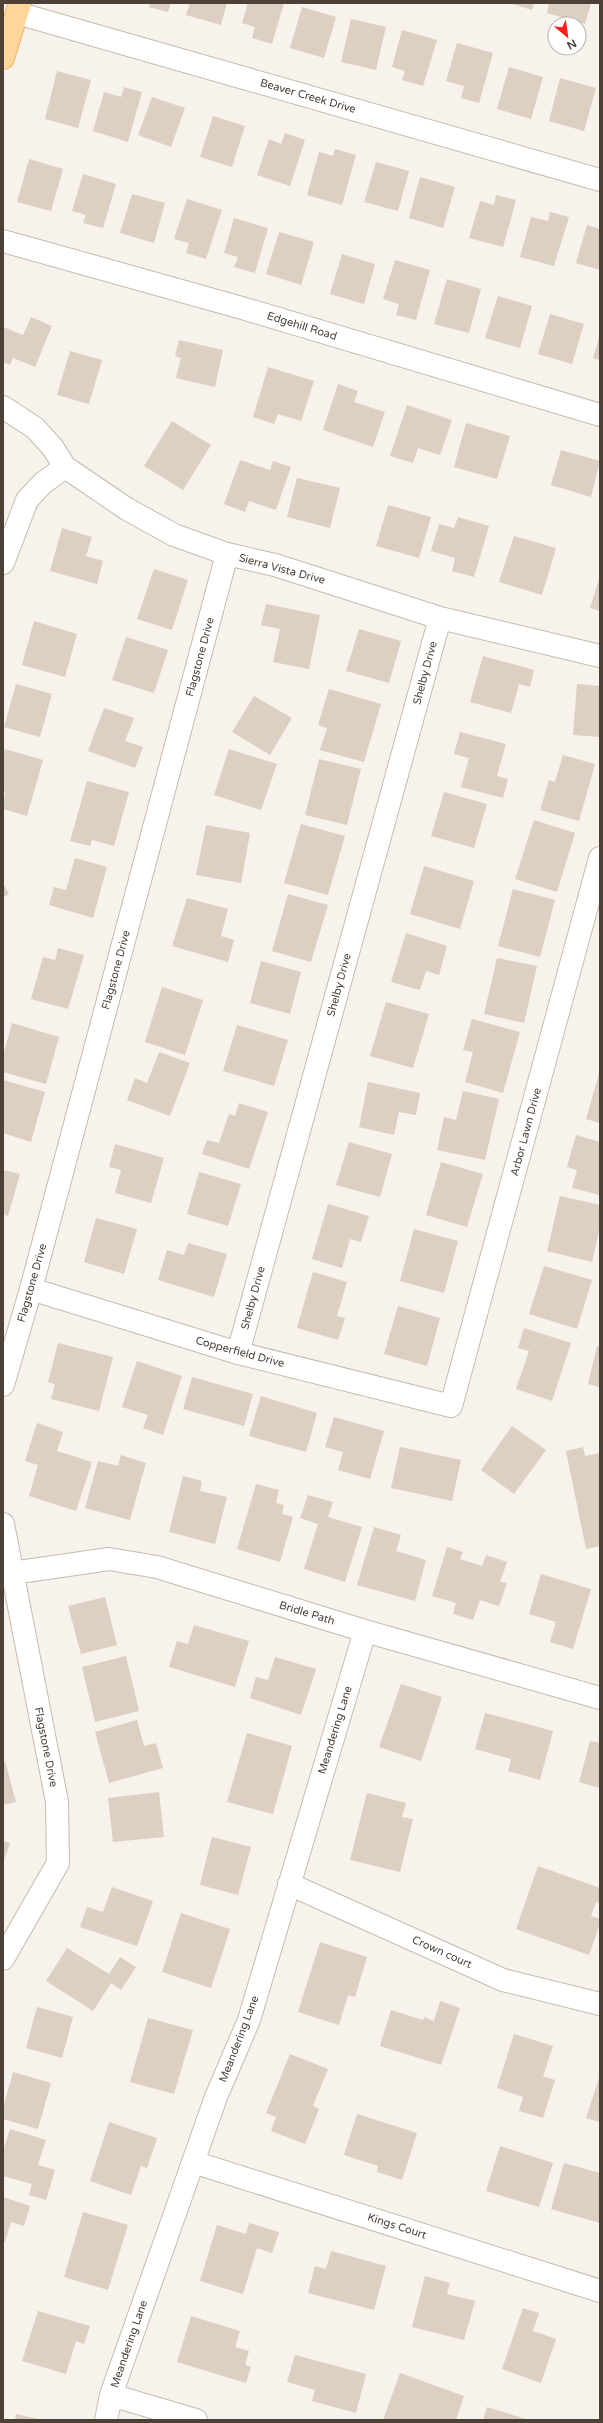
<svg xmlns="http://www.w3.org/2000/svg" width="603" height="2423" viewBox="0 0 603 2423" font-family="'Varela Round',sans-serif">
<rect width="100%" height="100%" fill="#f7f2eb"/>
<!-- building -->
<path fill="#ddcfc2" d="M150 3H171L168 12 149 7Z
M190 3H227L221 25 186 15Z
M248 3H284L272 44 252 38 255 27 242 23Z
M509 3H534L532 10Z
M549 3H591L585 24 547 13Z
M302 7 336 17 324 58 290 48Z
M351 19 386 27 376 70 341 62Z
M402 30 437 40 423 86 402 80 405 71 392 67Z
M457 43 493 53 479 103 461 98 464 86 446 81Z
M509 67 543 77 531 119 497 109Z
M57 71 91 80 78 128 45 119Z
M560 78 596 88 584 131 549 121Z
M124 87 142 92 128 142 93 131 104 92 121 97Z
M152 97 185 108 171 147 138 135Z
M213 116 245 126 232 167 200 157Z
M285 133 305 140 290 186 257 175 269 139 281 144Z
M335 149 356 155 342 205 307 195 319 152 333 156Z
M29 159 63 169 51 211 17 202Z
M376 162 409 171 398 211 364 202Z
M83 174 116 184 103 228 83 223 86 215 72 211Z
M420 177 455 187 443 228 409 218Z
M132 194 165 203 154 243 120 233Z
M496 195 516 200 503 247 469 238 480 201 494 205Z
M187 199 222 210 206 259 186 253 189 243 174 239Z
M550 212 569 217 554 266 520 257 531 217 548 221Z
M234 218 268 228 255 273 234 267 238 257 224 253Z
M587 225 600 229V270L576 263Z
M279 232 314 242 301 285 266 274Z
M342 254 375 264 364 304 330 294Z
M395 260 430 270 416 320 396 315 399 304 383 299Z
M447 279 481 289 469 333 434 324Z
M498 296 532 306 520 348 485 338Z
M550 314 584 324 572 364 538 354Z
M31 317 52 326 35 367 13 358 10 365 3 362V327L23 335Z
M600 334V360L593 358Z
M179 340 223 350 215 387 176 378 181 358 175 356Z
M70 351 102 360 89 404 57 395Z
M268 367 314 381 301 421 278 414 274 424 253 417Z
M338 384 358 391 354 402 385 412 373 447 323 430Z
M407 405 452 420 440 455 418 448 413 463 390 456Z
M172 421 211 445 183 490 144 466Z
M466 423 510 436 497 479 454 467Z
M561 450 600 461 591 497 551 485Z
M240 460 270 470 273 461 291 467 276 510 249 501 245 512 224 504Z
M297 478 340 488 330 528 287 517Z
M388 505 431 517 419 558 376 546Z
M458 517 489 526 474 577 452 571 455 558 431 551 439 524 454 528Z
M62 528 92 537 86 556 103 561 97 584 50 571Z
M514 536 556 548 542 595 499 582Z
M154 569 188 580 172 630 137 619Z
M600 576V611L590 608Z
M266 604 320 615 309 669 273 662 280 629 261 625Z
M34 621 77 634 65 677 22 665Z
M359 629 401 641 389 683 346 671Z
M126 637 168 650 154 693 112 680Z
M483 656 534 670 530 687 519 684 511 713 470 702Z
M16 684 52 694 40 737 4 727Z
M577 684 600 686V737L573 735Z
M329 689 381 704 364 762 320 750 327 728 318 725Z
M254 696 292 718 270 755 232 732Z
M104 708 134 718 125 741 143 747 135 768 88 751Z
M460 732 506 744 497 776 508 779 503 798 461 787 469 758 454 754Z
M5 749 43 760 27 816 3 809 5 792 3 791V757Z
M229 749 277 764 261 810 214 795Z
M563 755 595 764 579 821 540 810 549 780 555 782Z
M319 759 361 769 347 825 305 815Z
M87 781 129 792 114 846 92 840 90 846 70 841Z
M444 792 487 804 474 848 431 836Z
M534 820 575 833 557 892 515 879Z
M301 824 345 836 328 895 284 883Z
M206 825 250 833 241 883 196 875Z
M75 858 107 867 93 918 49 905 54 887 66 890Z
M424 866 474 881 460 929 410 914Z
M3 883 9 894 3 897Z
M513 889 555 900 540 957 498 946Z
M288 894 328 905 311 962 272 951Z
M187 898 228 909 221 936 234 940 228 962 172 946Z
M406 933 447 946 439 975 426 971 420 990 391 982Z
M58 948 84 955 68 1009 31 999 43 957 55 960Z
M497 958 537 966 524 1023 484 1014Z
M261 961 301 972 290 1014 250 1003Z
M162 987 203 1000 185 1055 145 1042Z
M386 1002 429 1014 413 1068 370 1056Z
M472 1019 520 1032 503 1093 465 1082 473 1052 463 1050Z
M12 1023 59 1037 46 1084 3 1072V1056Z
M237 1025 288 1040 274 1086 223 1071Z
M159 1052 190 1063 170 1116 127 1100 135 1078 147 1083Z
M600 1070V1123L586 1119Z
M3 1080 45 1092 31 1142 3 1133Z
M368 1082 420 1093 416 1115 399 1112 394 1135 359 1127Z
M463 1091 499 1099 485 1160 437 1150 444 1117 456 1120Z
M239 1103 268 1112 249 1169 202 1154 207 1140 219 1143 229 1114 235 1116Z
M576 1135 600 1142V1195L572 1188 577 1170 567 1167Z
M349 1142 392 1154 380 1197 336 1185Z
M115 1144 164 1158 151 1203 115 1193 121 1170 109 1167Z
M441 1162 483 1174 467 1227 426 1215Z
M3 1170 20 1174 8 1216 3 1214Z
M199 1172 241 1184 228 1226 187 1214Z
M560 1196 600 1205V1227L592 1262 547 1251Z
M328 1204 369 1216 361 1242 350 1239 342 1268 312 1259Z
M96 1218 137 1229 124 1274 84 1262Z
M414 1229 458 1241 444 1293 400 1281Z
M188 1243 227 1254 214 1297 158 1280 167 1250 184 1255Z
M544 1266 592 1280 577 1329 529 1314Z
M313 1272 347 1282 337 1316 345 1318 338 1340 297 1328Z
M398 1306 440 1318 427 1366 384 1354Z
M524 1328 571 1343 552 1401 516 1389 529 1351 518 1348Z
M58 1343 113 1357 99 1411 51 1399 55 1384 48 1382Z
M597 1346H600V1387L588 1384Z
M137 1361 182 1376 163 1435 143 1428 148 1415 122 1407Z
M192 1377 253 1394 244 1426 183 1409Z
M261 1396 317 1413 306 1452 249 1436Z
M334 1417 384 1431 370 1479 338 1470 343 1452 325 1447Z
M37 1423 63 1432 57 1451 92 1462 76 1511 29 1496 38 1465 25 1461Z
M512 1426 546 1450 514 1494 481 1470Z
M400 1447 461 1460 452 1501 391 1488Z
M583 1447 585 1456 600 1453V1546L586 1549 566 1451Z
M121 1455 146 1463 130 1520 85 1508 98 1461 118 1466Z
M183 1476 202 1481 200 1491 227 1497 215 1544 169 1532Z
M256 1484 279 1490 276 1503 284 1505 282 1514 293 1517 280 1562 237 1549Z
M308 1495 333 1502 328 1517 362 1527 345 1582 304 1569 318 1524 300 1518Z
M374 1527 401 1535 396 1551 426 1560 415 1601 357 1585Z
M447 1547 463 1552 460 1559 482 1566 486 1555 507 1562 500 1582 507 1583 499 1606 480 1600 473 1620 453 1614 456 1603 432 1596Z
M541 1574 591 1589 573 1649 550 1642 556 1622 529 1614Z
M105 1597 117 1645 81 1654 68 1606Z
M194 1625 249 1641 235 1687 169 1667 177 1641 188 1644Z
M126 1656 139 1711 95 1722 82 1667Z
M275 1657 316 1669 301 1715 250 1698 256 1677 268 1680Z
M401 1684 442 1697 421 1761 379 1747Z
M485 1713 553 1731 540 1780 508 1771 511 1759 475 1749Z
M137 1720 144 1746 156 1743 163 1768 109 1783 95 1732Z
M247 1733 292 1746 273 1814 227 1802Z
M590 1741 600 1743V1788L579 1782Z
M5 1761 16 1802 3 1805V1762Z
M159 1792 164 1837 113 1842 108 1798Z
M367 1793 406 1803 402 1817 413 1819 400 1872 350 1860Z
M212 1837 251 1847 238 1895 200 1885Z
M3 1841 10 1843 3 1863Z
M538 1866 600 1888V1904L596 1902 591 1916 600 1919V1924L589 1955 516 1929Z
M112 1887 153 1901 137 1946 80 1927 87 1907 103 1912Z
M181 1913 230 1929 211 1988 162 1972Z
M320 1942 367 1957 355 1997 348 1995 339 2025 298 2012Z
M67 1948 109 1974 120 1957 136 1967 121 1990 111 1983 93 2011 46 1981Z
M440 2001 460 2008 441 2065 380 2046 391 2010 423 2020 424 2017 434 2021Z
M37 2007 73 2017 62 2058 26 2048Z
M148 2018 193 2030 174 2094 130 2082Z
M514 2034 553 2046 543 2076 555 2080 543 2118 519 2111 523 2097 497 2088Z
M290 2054 328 2069 313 2106 319 2109 305 2144 271 2131 276 2117 266 2113Z
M13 2072 51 2083 38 2129 3 2119V2108Z
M600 2075V2122L586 2118Z
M357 2114 417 2133 402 2180 377 2172 378 2166 344 2155Z
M109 2122 157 2138 147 2168 141 2166 131 2195 90 2181Z
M10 2129 46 2140 38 2165 55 2170 46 2200 29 2195 32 2184 3 2176V2151Z
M500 2146 553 2163 539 2207 486 2191Z
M564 2163 600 2173V2223L551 2209Z
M3 2197 30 2206 24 2226 11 2222 5 2242 3 2241Z
M83 2212 128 2225 108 2290 64 2277Z
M249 2223 279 2232 272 2253 257 2248 243 2294 200 2281 217 2225 246 2234Z
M331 2251 386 2266 374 2310 308 2293 315 2266 326 2269Z
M425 2276 450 2283 447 2294 475 2301 464 2340 412 2327Z
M523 2308 539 2313 533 2331 556 2339 541 2383 502 2369Z
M38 2311 90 2326 84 2344 76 2341 66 2374 22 2361Z
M191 2316 240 2331 235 2347 249 2351 245 2365 251 2367 246 2383 177 2362Z
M295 2355 366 2374 356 2413 312 2401 315 2390 287 2382Z
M400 2373 464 2396 456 2420H383Z
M487 2407 529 2420H483Z
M16 2414 38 2419V2420H15Z"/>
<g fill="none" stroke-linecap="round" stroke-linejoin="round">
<defs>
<path id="minor" d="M17 13 600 180
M3 241 242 308 600 415
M3 407 35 428 53 448 65 467 127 509 174 535 227 554 275 565 440 618 600 656
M3 563 27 500 43 483 65 467
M31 1289 238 1353 451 1406 600 858
M238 1353 440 618
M3 1385 31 1289 227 554
M3 1524 57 1802 58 1863 3 1959
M12 1573 109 1559 157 1567 365 1631 600 1698
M289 1884 503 1980 600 2004
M193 2162 600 2291
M111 2395 196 2420
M106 2420 111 2395 216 2097 249 2020 365 1631"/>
<path id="major" d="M3 58 20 3"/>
</defs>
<!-- minor casing -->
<use href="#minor" stroke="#c7bbaf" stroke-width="24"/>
<!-- major casing -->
<use href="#major" stroke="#f2b35e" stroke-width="24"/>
<!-- minor -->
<use href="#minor" stroke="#fff" stroke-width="22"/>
<!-- major -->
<use href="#major" stroke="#ffd69c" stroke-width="22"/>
</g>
<g text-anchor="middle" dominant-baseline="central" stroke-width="3" stroke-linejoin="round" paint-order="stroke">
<!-- street labels -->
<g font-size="11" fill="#4d4137" stroke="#fff">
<text transform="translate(308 96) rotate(16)">Beaver Creek Drive</text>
<text transform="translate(302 326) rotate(17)">Edgehill Road</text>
<text transform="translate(282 569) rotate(15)">Sierra Vista Drive</text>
<text transform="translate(200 657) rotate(-75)">Flagstone Drive</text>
<text transform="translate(425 673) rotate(-75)">Shelby Drive</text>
<text transform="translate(116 970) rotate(-75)">Flagstone Drive</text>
<text transform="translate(339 985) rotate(-75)">Shelby Drive</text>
<text transform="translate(526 1132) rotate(-75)">Arbor Lawn Drive</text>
<text transform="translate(32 1283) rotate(-74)">Flagstone Drive</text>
<text transform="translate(253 1298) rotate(-75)">Shelby Drive</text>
<text transform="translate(240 1352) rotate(15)">Copperfield Drive</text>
<text transform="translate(307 1613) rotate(17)">Bridle Path</text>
<text transform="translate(335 1730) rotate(-73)">Meandering Lane</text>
<text transform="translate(46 1747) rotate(79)">Flagstone Drive</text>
<text transform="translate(442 1952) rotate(24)">Crown court</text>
<text transform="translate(239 2039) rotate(-69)">Meandering Lane</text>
<text transform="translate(397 2226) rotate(18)">Kings Court</text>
<text transform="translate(129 2344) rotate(-71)">Meandering Lane</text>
</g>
</g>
<!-- border -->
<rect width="603" height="2423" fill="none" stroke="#4d4137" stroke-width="8"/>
<!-- north arrow -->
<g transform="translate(567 36) rotate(151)"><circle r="19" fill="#ffffff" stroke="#b8b3af"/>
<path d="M0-3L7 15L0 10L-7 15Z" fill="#ff1f1a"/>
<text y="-6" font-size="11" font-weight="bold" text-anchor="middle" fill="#4d4137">N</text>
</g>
</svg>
